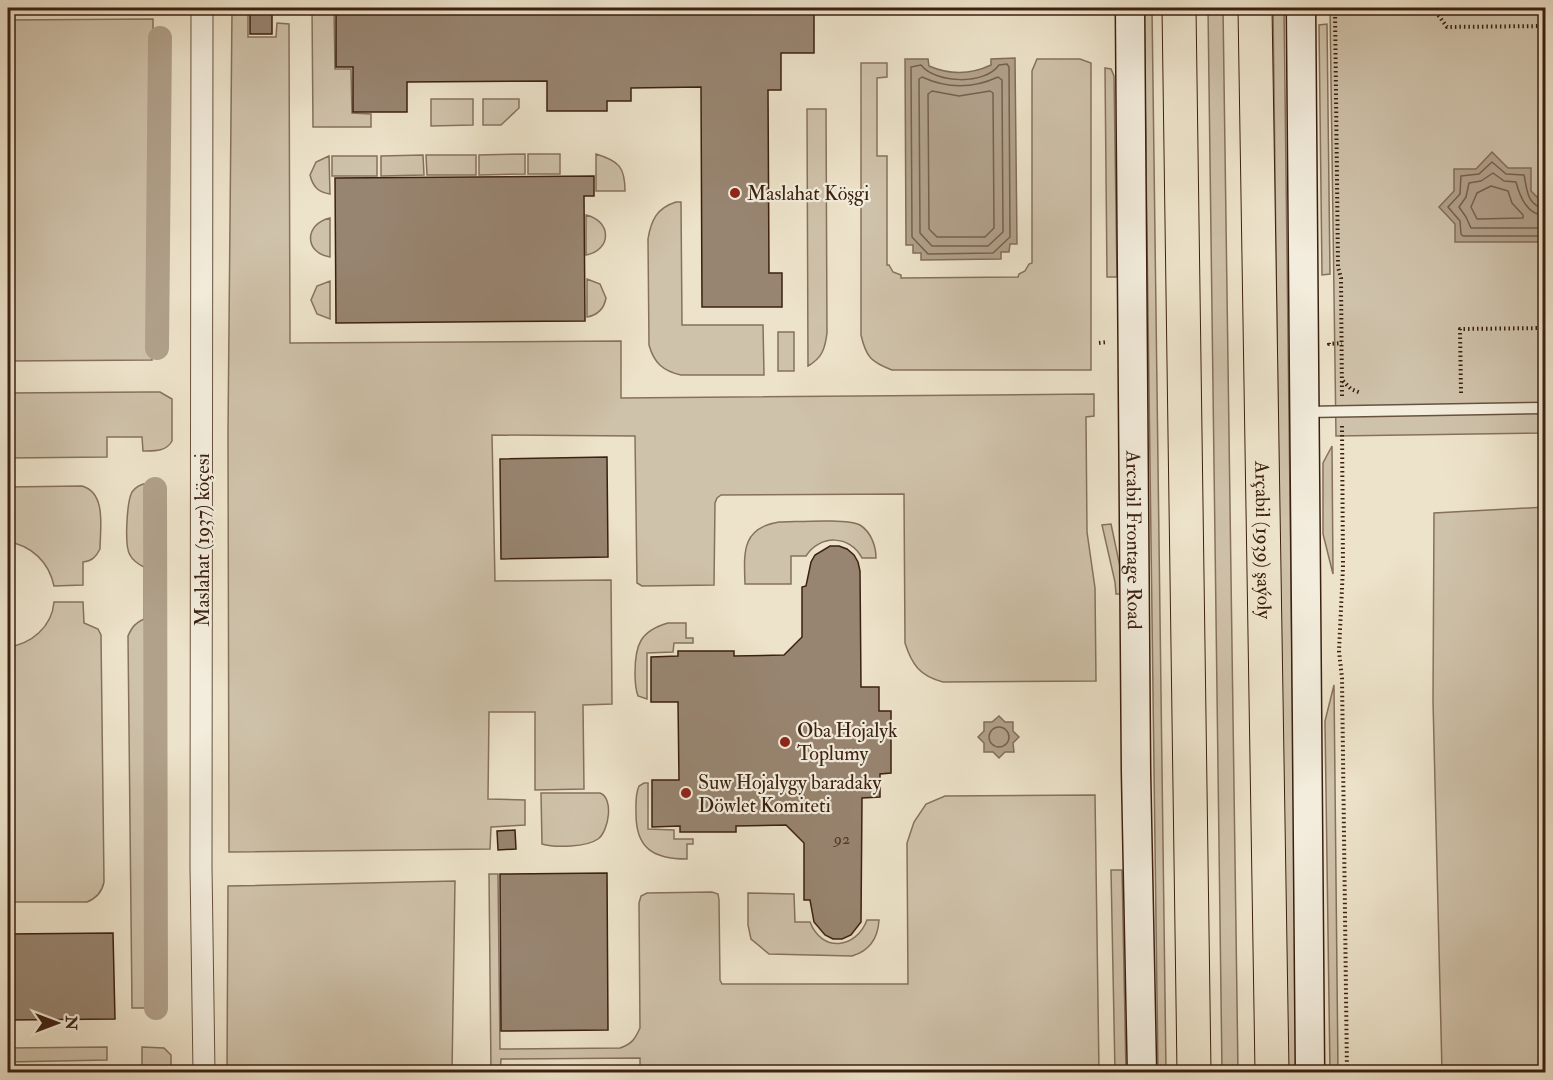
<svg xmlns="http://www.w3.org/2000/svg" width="1553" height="1080" viewBox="0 0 1553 1080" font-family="'IM FELL Double Pica',serif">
<rect width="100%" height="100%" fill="#ede3ca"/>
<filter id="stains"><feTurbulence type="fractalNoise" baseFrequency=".00333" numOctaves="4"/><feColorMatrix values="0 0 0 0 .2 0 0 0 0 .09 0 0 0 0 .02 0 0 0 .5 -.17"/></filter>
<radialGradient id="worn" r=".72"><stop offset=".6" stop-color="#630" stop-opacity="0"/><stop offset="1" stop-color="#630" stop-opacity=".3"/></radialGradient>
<!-- green -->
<path fill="#cfc2aa" stroke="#86715d" stroke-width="1.5" d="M312 8H334L335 69H351L352 113 371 114V127H313Z
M1144 8H1152L1166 1072H1158Z
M1208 8H1223L1238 1072H1222Z
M1273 8H1284L1297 1072H1286Z
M1330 8H1545V433L1336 436Z
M232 11H248V37H276L277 23 289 24 290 343 621 341V398L1094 394V416L1086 417 1087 532 1095 588 1096 681 943 682C920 676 912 665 905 643L904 494 721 495 717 498 715 503 714 585 642 586 637 583 635 436 492 435 495 581 611 580 612 704 583 705 584 789 535 790V712H489L488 799 525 800V825L491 827 490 849 229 852 228 433Z
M153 19 152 360 8 361V20Z
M1327 24 1330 274 1322 275 1319 25Z
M1037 59H1080L1091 63V370H892C871 362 866 357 861 335V63H887V77L877 78V156H887V265H889L893 272 901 275V278L1018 277 1019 274 1025 271 1029 264 1032 263V71Z
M1105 68 1111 69 1114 76 1117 277H1107Z
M431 99H473V125L431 126Z
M483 99H519V108L501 125H483Z
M807 109H826L827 333C825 349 822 358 808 366Z
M525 154V174L479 175V155Z
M528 154H560V174H528Z
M596 154C619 161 625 167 625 191H596Z
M423 155 424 175 381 176V156Z
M426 155H476V175H427Z
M329 156 330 194C318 192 313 187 310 175L316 162Z
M332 156H377V176H332Z
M676 202H681L682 325H763L764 375H681C663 371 654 363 649 345L648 239C651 220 657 208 676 202Z
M586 215C612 221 612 250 586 255Z
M330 218V257C304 253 304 224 330 218Z
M587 279 600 284 606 298C604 309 598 315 587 317Z
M330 281V319L317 314 311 300 317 286Z
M778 332H794V371H778Z
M148 392H160L172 399V441C166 452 154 451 143 451L142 437H107V457L8 458V393Z
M1332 446 1333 574 1323 534V463Z
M148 483 149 1008H132L128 636C132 627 135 623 144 619V567C138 564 133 561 130 555 124 546 127 501 132 492 136 486 142 484 148 483Z
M82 486C107 493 100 529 100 549 96 557 92 561 83 562V585L54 586C49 562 31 545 8 542V487Z
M1545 507V1072H1442L1433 701 1434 513Z
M779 522C796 522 847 518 860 525 871 532 876 546 876 558H862C850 535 820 534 806 556H791V584H745C744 553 741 528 779 522Z
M1111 524 1123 581V594H1116L1115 582 1102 525Z
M54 602H83L84 623 98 629 101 635 104 882C102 892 97 898 87 902H8V647C31 644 52 627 54 602Z
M668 623H686V638H693V643H674L673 652 647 653V699L638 696C635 688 635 681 635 673 635 645 640 631 668 623Z
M1334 685 1338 1072H1330L1325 721Z
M644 783H648V829L674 830V839H693V844H687V859C654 859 636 849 636 814 636 804 635 795 639 786Z
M541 793H600C614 798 609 831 598 839 587 847 555 848 542 844Z
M1095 795 1099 1072H640V1058L501 1059 500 1072H491L489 874H498L500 1049 620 1048C632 1044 635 1039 640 1028L639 903 641 896 647 893 712 892 718 894 719 900 720 980 722 984H908L907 843 914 822 926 804 945 796Z
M1111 870H1122L1126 1072H1115Z
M455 881 452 1072H227L228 886Z
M748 893 794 894 795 922H810C822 953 856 949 867 920H879C878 938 869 951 852 956L769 954 751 939 748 925Z
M107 1047V1060L8 1062V1048Z
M142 1047 164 1048 171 1055V1072H142Z
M138 1069V1072H68V1070Z"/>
<!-- water -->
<path fill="#b1a18b" stroke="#826d5a" stroke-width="1.5" d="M1015 58 1017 244H1010L1009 252H1001V259L921 260V253H913V245H906L905 59H928L929 66C950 75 970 75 991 65V59Z
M1492 152 1508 168H1531V191L1545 205V242H1455V224L1439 207 1454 191V169H1476Z
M999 716 1005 722H1013V731L1019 737 1013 743 1014 752H1005L999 758 993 752H984V743L978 737 984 731V722H992Z"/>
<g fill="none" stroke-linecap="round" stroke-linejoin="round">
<!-- shore -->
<path stroke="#76604e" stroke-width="1.5" d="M1007 64 1009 67 1010 237 993 253 928 254 912 237 911 67 921 65C936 84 985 85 999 65Z
M998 77 1002 80 1003 232 988 246H932L920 233 919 79 922 77C948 89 972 89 998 77Z
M932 91 959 96 990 91 993 93 994 228 985 237H937L929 229 928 94Z
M1491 186 1508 191 1512 203 1523 215V218L1477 219 1471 207 1477 193Z
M1546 209C1526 206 1527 188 1524 175L1506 174 1492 162 1479 174 1461 176 1460 194 1448 207 1460 221 1461 234 1463 236H1546
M1546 216C1527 215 1520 197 1516 182L1504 181 1493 173 1481 181 1469 183 1466 197 1459 207 1466 217 1471 228H1546
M989 737a10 10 0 1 1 20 0a10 10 0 1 1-20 0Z"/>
<!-- canal -->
<path stroke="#b1a18b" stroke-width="24" d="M157 348 160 38
M155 489 156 1008"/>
</g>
<!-- building -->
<path fill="#988571" stroke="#3c2010" stroke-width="1.5" d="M336 8H814V53H781V90H768L769 273H782V307H702L701 87 631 88V101H607V111H547V81L407 82V112H353V67H336Z
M250 12H272V34H250Z
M594 176V196H584L585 321 336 323 335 178Z
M607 457 608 557 501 559 500 459Z
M830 546H839L847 549 854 555 858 562 860 571 861 687H879V711H891V773L880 774V797L862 798 861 922 851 935 842 939H833L825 935 814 922 810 900H804V843L786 825 736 826V832H680V826L652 827V780H679L678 702H651V657L678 656V651H734V656L784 655 802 637V587L806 586 811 562 815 555Z
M515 830 516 849 498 850 497 831Z
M607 873 608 1030 501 1031 500 874Z
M113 933 115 1019 8 1020V934Z"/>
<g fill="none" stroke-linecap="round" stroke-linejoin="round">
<defs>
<path id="lane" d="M1306 412 1546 408"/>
<path id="street" d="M202 8 201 867 204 1072"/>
<g id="secondary">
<path id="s1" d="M1130 8 1136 772 1142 1072"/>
<path d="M1301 8 1310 1072"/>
</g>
<g id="primary">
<path d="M1179 8 1194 1072"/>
<path id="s2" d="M1255 8 1272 1072"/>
</g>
</defs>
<!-- lane casing -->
<use href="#lane" stroke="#68513e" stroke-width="13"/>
<!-- street casing -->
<use href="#street" stroke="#68513e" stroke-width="23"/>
<!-- secondary casing -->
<use href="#secondary" stroke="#3c2010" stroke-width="31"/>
<!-- primary casing -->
<use href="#primary" stroke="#3c2010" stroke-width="35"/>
<!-- path -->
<path stroke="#3c2010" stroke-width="4" stroke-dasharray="1.5 3" stroke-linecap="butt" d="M1335 8 1338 267 1341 278 1342 397
M1433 8 1447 27 1546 26
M1099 343 1108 342
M1329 343V344L1342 343
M1343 381 1351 389 1361 393
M1461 393 1460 329 1546 328
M1342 426 1343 567 1339 651 1342 678 1347 1072"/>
<!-- lane -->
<use href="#lane" stroke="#f3eddd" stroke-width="10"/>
<!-- street -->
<use href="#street" stroke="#f3eddd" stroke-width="21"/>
<!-- secondary -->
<use href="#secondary" stroke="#f3eddd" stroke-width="28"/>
<!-- primary -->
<use href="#primary" stroke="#ede3ca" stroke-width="33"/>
</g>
<!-- markers -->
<g fill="#8f2418" stroke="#f3eddd" stroke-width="2">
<circle cx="735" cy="193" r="6"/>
<circle cx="785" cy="742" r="6"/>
<circle cx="686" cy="793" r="6"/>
</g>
<g text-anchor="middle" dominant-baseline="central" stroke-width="4.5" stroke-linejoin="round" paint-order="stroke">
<!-- number labels -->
<g font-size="16" fill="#533928">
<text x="842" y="839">92</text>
</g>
<!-- poi labels -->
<g font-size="20" fill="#3c2010" stroke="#f3eddd" text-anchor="start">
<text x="747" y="193">Maslahat Köşgi</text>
<text x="797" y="730">Oba Hojalyk<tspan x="797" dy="23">Toplumy</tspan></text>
<text x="698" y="782">Suw Hojalygy baradaky<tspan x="698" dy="23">Döwlet Komiteti</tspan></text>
</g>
<!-- street labels -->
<g font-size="20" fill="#3c2010" stroke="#f3eddd">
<text transform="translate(202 540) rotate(-90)">Maslahat (1937) köçesi</text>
<text stroke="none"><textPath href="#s1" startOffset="532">Arcabil Frontage Road</textPath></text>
<text stroke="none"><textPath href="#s2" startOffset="532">Arçabil (1939) şaýoly</textPath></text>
</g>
</g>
<!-- margin -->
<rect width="1553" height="1080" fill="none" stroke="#ede3ca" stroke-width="30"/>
<rect x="9" y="9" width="1535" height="1062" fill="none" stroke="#3c2010" stroke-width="3"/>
<rect x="15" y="15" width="1523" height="1050" fill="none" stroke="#3c2010" stroke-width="1.5"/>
<!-- north arrow -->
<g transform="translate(57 1023) rotate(90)" stroke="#f3eddd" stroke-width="4.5" paint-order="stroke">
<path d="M0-4.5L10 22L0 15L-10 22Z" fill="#3c2010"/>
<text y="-9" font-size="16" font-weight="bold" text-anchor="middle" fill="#3c2010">N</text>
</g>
<rect width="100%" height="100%" filter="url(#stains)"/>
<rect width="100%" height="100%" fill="url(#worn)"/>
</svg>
